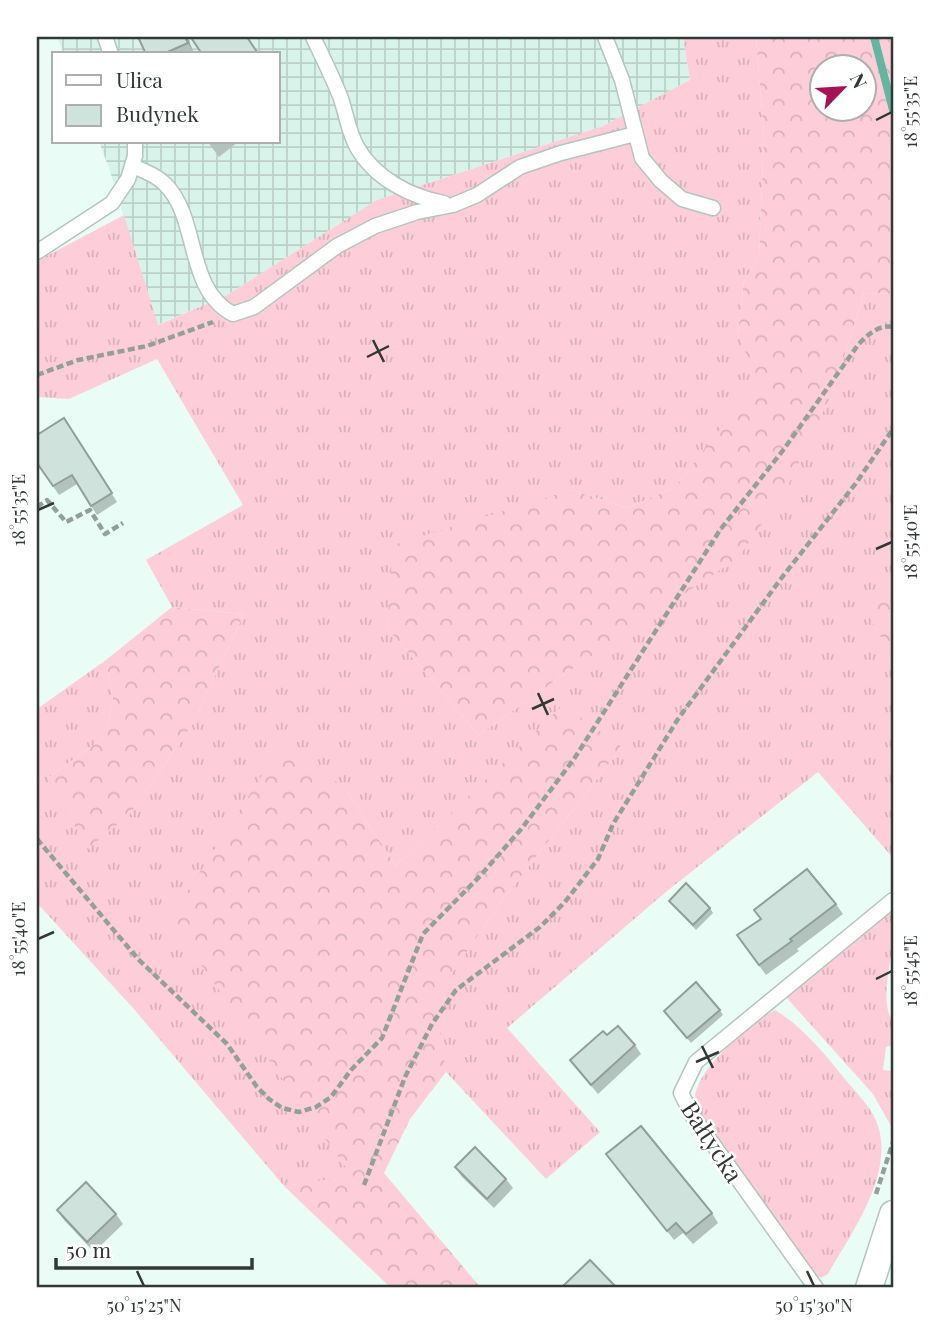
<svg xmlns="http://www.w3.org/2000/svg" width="930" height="1325" viewBox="0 0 930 1325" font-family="'Playfair Display',serif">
<defs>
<pattern id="industrial-grid" width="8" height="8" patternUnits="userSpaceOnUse" patternTransform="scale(1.75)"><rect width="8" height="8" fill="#d8f3ea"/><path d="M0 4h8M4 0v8" fill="none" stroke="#bad1c9"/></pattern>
<pattern id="grass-tufts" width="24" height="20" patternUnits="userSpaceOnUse" patternTransform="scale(1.75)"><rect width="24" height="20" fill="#fdcdd9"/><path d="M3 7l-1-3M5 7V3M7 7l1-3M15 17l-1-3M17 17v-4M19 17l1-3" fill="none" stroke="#d9b1bb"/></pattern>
<pattern id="forest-crowns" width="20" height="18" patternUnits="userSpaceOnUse" patternTransform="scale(1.75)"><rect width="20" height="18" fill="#fdcdd9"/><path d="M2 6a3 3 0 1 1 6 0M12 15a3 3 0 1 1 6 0" fill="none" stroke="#d9b1bb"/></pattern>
</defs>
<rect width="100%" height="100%" fill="#eafcf6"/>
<!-- industrial -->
<path fill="url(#industrial-grid)" d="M57 37H683L690 80 603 126 377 200 227 295 157 325 109 168 99 142H278V54H64Z"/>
<!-- grass -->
<path fill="url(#grass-tufts)" d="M683 37H756L764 135 759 257 744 281 738 332 758 382 674 488 627 508 572 490 390 595 387 628 479 735 566 673 834 389 864 293 893 294V596L865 609 893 657V858L818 772 667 891 507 1028 600 1132 546 1179 446 1072 435 998 500 903 622 747 563 706 396 866 346 790 353 1177 284 1186 133 1008 37 903V709L106 660 113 699 106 736 48 778 130 814 192 725 244 614 172 607 146 560 243 505 157 359 69 399 37 397V261L124 215 158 325 227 295 377 200 603 126 690 80Z
M893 906C893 918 896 933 893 945 890 961 880 1008 893 1020V1045L886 1047 883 1070 893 1071V1119L891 1126 873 1094 785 996Z
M775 1010C803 1027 824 1053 844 1078 855 1092 873 1108 878 1126 894 1175 851 1233 828 1274L821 1278 814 1275 700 1115C698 1110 695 1104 695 1099 694 1071 752 1021 775 1010Z"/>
<!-- forest -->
<path fill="url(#forest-crowns)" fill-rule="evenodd" d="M756 37H893V294L864 293 834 389 788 486 738 558 566 673 479 735 387 628 393 545 572 490 627 508 674 488 757 382 738 333 744 281 759 257 764 135ZM864 66V108H822V66Z
M893 596V657L864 609Z
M172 607 244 614 192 725 130 814 88 849 48 778 106 736 113 699 106 660Z
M563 705 622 747 500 903 436 997 446 1072 410 1119 384 1173 481 1288H391L284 1186 352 1176 169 920 286 738 346 790 396 866Z"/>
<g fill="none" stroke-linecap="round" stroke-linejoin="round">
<!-- stream -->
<path stroke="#63b69f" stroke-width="8" d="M874 37 893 110"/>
<defs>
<path id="service" d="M105 37 111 54
M313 37C322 56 332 76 340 96 346 112 348 131 357 147 374 178 411 197 444 203
M605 37 622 80 642 158 661 181 682 199 713 208
M132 166C143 170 156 175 165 184 200 219 185 289 233 314L254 307 337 246 375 226 417 212 453 205 477 195 520 167 561 153 635 134
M37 252 112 203 128 179 135 156V142
M816 1288 692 1115 681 1093 696 1062 893 900"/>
<path id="minor" d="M869 1288 893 1214"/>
</defs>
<!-- service casing -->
<use href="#service" stroke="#b4c5bf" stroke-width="17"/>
<!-- minor casing -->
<use href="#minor" stroke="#b4c5bf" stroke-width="29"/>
<!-- path -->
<path stroke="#939f9b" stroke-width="4.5" stroke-dasharray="7 3.5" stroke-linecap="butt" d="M37 375 78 360 147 346 213 322
M37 507 47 500 66 522 90 510 105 534 123 523
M37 839 138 959 227 1044 257 1087 269 1099 282 1108 299 1112 316 1107 331 1097 351 1070 382 1038 423 934 480 876 522 828 574 759 720 530 784 449 858 345C867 335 879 324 893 327
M364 1185 405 1077 432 1024 456 990 540 927 565 902 598 859 613 824 678 719 780 580 856 483 893 429
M876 1194 893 1142"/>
<!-- service -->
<use href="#service" stroke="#fff" stroke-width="14"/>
<!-- minor -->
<use href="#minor" stroke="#fff" stroke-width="26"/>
</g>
<!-- wall -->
<path fill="#b3c2bd" d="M138 37H187L193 51 187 54H146Z
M278 103 282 108 278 111Z
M208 142H238L219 157Z
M70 427 117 502 97 515 77 484 59 495 37 463Z
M669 901 710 908 713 913 696 930Z
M836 904 843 914 797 949 799 951 766 975 737 935Z
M720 1010 723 1015 691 1043 664 1011Z
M607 1035 635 1045 641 1054 598 1094 570 1060Z
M606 1154 712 1213 718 1223 693 1244 683 1233 674 1240Z
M455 1167 506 1179 513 1188 494 1208 462 1177Z
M57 1210 116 1214 123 1224 94 1252 64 1220Z"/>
<!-- shaded-wall -->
<path fill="#929e9a" d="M185 37H187L193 51 188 43Z"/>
<!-- building -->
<path fill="#d0e2dc" stroke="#929e9a" stroke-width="2" d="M138 37H185L188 43 163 54H146Z
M195 37H247L257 52 254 54H202L192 39Z
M64 418 112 493 91 506 72 475 53 486 37 463V435Z
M807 869 836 904 790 939 792 941 759 965 737 935 761 919 754 910Z
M686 883 710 908 693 925 669 901Z
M696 982 720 1010 687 1038 664 1011Z
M618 1026 635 1045 591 1085 570 1060 603 1031 607 1035Z
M641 1126 712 1213 686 1234 676 1223 667 1231 606 1154Z
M475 1147 506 1179 487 1199 455 1167Z
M86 1182 116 1214 87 1242 57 1210Z
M590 1260 617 1288H561Z"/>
<!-- ticks -->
<path fill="none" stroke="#313836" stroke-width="2.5" d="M876 120 892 112M373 340 384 362M367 357 389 346M38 510 54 503M876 549 892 542M538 693 548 715M532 709 554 699M38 939 54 932M876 979 892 971M702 1046 713 1068M696 1062 719 1052M137 1271 144 1286M807 1271 814 1286"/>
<g text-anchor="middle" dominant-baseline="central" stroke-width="5" stroke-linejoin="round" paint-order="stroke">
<!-- street labels -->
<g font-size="24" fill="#313836" stroke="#fff">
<text transform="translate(713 1141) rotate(57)">Bałtycka</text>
</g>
</g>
<!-- border -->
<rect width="930" height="1325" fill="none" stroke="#ffffff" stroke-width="77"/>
<!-- legend -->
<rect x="52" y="52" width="228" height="91" fill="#ffffff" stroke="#adafaf" stroke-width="2"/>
<rect x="66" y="75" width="35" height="10" fill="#ffffff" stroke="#adafaf" stroke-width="2"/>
<text x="116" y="88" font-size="21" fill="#313836">Ulica</text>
<rect x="66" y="105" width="35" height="21" fill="#d0e2dc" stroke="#adafaf" stroke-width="2"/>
<text x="116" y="122" font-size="21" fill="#313836">Budynek</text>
<!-- north arrow -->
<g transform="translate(843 88) rotate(65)"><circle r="33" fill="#ffffff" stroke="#adafaf" stroke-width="2"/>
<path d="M0-5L12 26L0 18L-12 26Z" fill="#a41355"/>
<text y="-10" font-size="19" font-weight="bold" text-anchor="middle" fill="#313836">N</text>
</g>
<!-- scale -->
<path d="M56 1258v10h196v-10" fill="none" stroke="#313836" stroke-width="3.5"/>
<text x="66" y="1258" font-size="21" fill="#313836" stroke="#ffffff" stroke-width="5" paint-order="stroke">50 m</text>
<rect x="38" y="38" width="854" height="1248" fill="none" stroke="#313836" stroke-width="2.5"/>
<g font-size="18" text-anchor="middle" fill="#313836">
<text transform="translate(911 112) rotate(-90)" y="6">18°55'35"E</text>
<text transform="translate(19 510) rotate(-90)" y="6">18°55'35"E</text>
<text transform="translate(911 542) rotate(-90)" y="6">18°55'40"E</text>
<text transform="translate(19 939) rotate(-90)" y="6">18°55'40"E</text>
<text transform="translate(911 971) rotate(-90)" y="6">18°55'45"E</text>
<text x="144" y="1312">50°15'25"N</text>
<text x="814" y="1312">50°15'30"N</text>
</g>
</svg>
